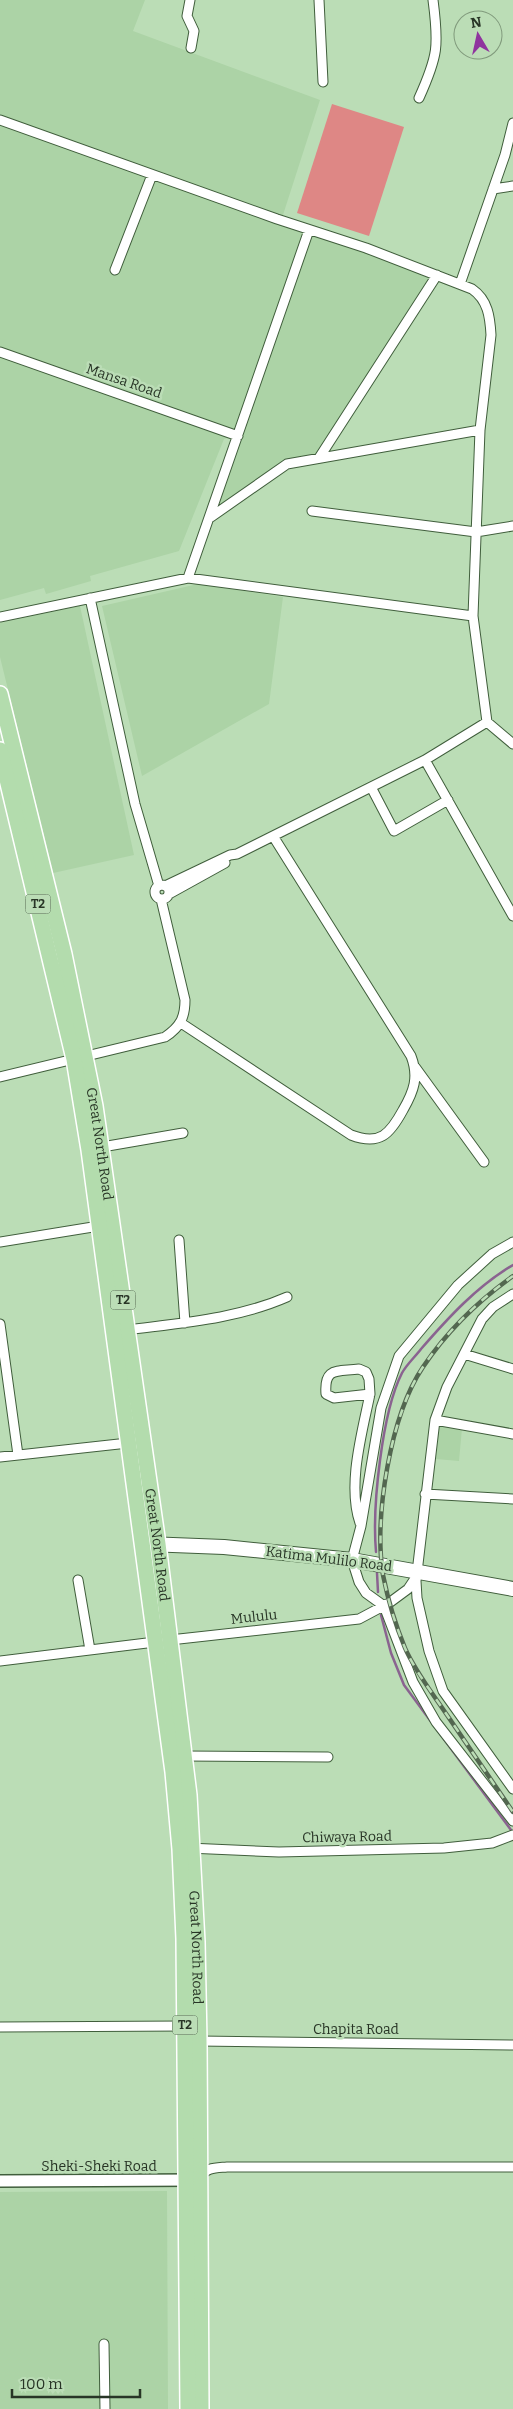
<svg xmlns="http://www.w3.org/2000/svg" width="513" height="2409" viewBox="0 0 513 2409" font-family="Bitter,serif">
<rect width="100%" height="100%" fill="#bbddb6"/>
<!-- built -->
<path fill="#acd3a6" d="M0 0H145L133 31 320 100 282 218 430 276 316 454 286 461 215 509 236 435 224 439 179 551 90 576 91 581 46 594 44 588 0 600Z
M198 584 283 597 269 704 142 776 102 606Z
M80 606 134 855 53 873 0 657V623Z
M439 1425 462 1428 459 1461 436 1459Z
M167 2191 168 2409H0V2192Z"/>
<!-- green -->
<path fill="#de8785" d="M332 104 404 127 369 236 297 213Z"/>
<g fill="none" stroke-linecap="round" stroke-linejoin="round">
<!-- stream -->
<path stroke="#8a6390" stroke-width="2.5" d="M376 1552C372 1507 382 1412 402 1373 407 1364 415 1357 421 1349 448 1318 477 1286 513 1265
M377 1573 378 1592
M381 1615 391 1653 404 1685 511 1830"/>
<defs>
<path id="minor" d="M190 0 187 16 194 31 191 48
M319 0 323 82
M419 98C438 56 439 46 433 0
M0 120 277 219 366 248 472 289C488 300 490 317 491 335L480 430 473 616 487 722 425 760 237 854 230 855 165 886
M493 189 513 186
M115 270 152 175
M460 284 505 155 513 123
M0 352 238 436
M319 458 437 275
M312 511 476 532 513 526
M211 517 287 464 480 430
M188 578 309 230
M90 598 135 804 159 886
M0 617 188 578 473 616
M487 722 513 744
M425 760 513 916
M371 787 394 831 448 800
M155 892a7 7 0 1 1 14 0a7 7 0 1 1-14 0Z
M169 894 225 863
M181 1023 351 1135C380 1146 390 1134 403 1110 414 1091 419 1077 411 1056L273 836
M415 1067 484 1162
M0 1077 165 1037C180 1027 185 1018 185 1000L161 899
M102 1147 183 1133
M179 1240 185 1323
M0 1242 99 1226
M513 1242 492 1254 458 1285 399 1356 381 1408 361 1526 352 1560 359 1582 366 1593 384 1606 413 1682 436 1722 513 1821
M513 1294 493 1307 482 1319 447 1387 435 1420 416 1581 417 1598 429 1651 443 1691 513 1789
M0 1324 18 1455
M127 1330C180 1323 237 1319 287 1297
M464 1354 513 1369
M359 1369 366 1372 369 1379 370 1394 334 1398 326 1394C324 1367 336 1372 359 1369Z
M435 1420 513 1434
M0 1457 128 1443
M425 1494 513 1499
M360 1523C347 1485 362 1433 370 1394
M78 1580 90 1650
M170 1640 359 1619 389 1603 408 1589 416 1577
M0 1661 155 1642
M184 1756 328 1757
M188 1848 279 1852 444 1848 492 1843 513 1835
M0 2027 185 2026
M199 2041 513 2045
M200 2178C206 2167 216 2168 227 2167H513
M104 2344 105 2409"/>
<path id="tertiary" d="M0 2181 194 2180"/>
<path id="secondary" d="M147 1544 224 1547 352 1560 513 1589"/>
<g id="primary">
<path id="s1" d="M0 694 64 954 95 1106 158 1544 189 1795 197 1942 199 2041 201 2409"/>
<path d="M0 750 74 1059 89 1150 173 1772 180 1849 184 1939 188 2409"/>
</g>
</defs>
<!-- minor casing -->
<use href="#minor" stroke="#405e3c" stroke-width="11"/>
<!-- tertiary casing -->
<use href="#tertiary" stroke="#405e3c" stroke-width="14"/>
<!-- secondary casing -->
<use href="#secondary" stroke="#405e3c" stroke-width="16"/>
<!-- primary casing -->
<use href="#primary" stroke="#fff" stroke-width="18"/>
<!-- minor -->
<use href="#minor" stroke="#fff" stroke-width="9"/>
<!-- tertiary -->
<use href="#tertiary" stroke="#fff" stroke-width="11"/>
<!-- secondary -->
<use href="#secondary" stroke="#fff" stroke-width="14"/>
<!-- primary -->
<use href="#primary" stroke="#b3dcad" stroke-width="15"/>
<defs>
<path id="rail" d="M513 1276C478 1301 447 1331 423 1367 390 1416 374 1517 383 1575 388 1600 395 1624 405 1648 415 1671 433 1694 447 1715 469 1747 491 1780 513 1812"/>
</defs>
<!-- rail casing -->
<use href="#rail" stroke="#536750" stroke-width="4.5"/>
<!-- rail -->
<use href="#rail" stroke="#bbddb6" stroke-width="2.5" stroke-dasharray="8" stroke-linecap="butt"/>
</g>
<g text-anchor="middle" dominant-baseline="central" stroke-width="5" stroke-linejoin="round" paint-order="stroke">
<!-- shield labels -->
<g fill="#bbddb6" stroke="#546751" stroke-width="1">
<rect x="25.5" y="894.5" width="25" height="19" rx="4"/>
<rect x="110.5" y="1290.5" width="25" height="19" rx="4"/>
<rect x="172.5" y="2015.5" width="25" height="19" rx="4"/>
</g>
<g font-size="12" font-weight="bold" fill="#283526">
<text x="38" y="904">T2</text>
<text x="123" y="1300">T2</text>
<text x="185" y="2025">T2</text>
</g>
<!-- street labels -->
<g font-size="14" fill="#283526" stroke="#bbddb6">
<text transform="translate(124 381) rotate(19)">Mansa Road</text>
<text stroke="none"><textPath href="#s1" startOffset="461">Great North Road</textPath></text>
<text stroke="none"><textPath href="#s1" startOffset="866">Great North Road</textPath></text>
<text transform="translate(329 1559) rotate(7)">Katima Mulilo Road</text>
<text transform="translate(254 1617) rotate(-6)">Mululu</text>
<text transform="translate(347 1837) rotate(-1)">Chiwaya Road</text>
<text stroke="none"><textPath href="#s1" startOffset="1271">Great North Road</textPath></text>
<text x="356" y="2029">Chapita Road</text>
<text x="99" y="2166">Sheki-Sheki Road</text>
</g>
</g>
<!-- north arrow -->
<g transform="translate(478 35) rotate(351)"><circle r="24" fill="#bbddb6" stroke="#809a7c"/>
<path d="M0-4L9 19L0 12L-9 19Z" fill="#8f349e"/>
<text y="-8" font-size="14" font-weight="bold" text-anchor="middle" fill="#283526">N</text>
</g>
<!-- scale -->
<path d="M12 2389v8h128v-8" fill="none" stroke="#283526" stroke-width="2.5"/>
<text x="20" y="2389" font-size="15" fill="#283526" stroke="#bbddb6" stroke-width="4" paint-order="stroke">100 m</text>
</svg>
